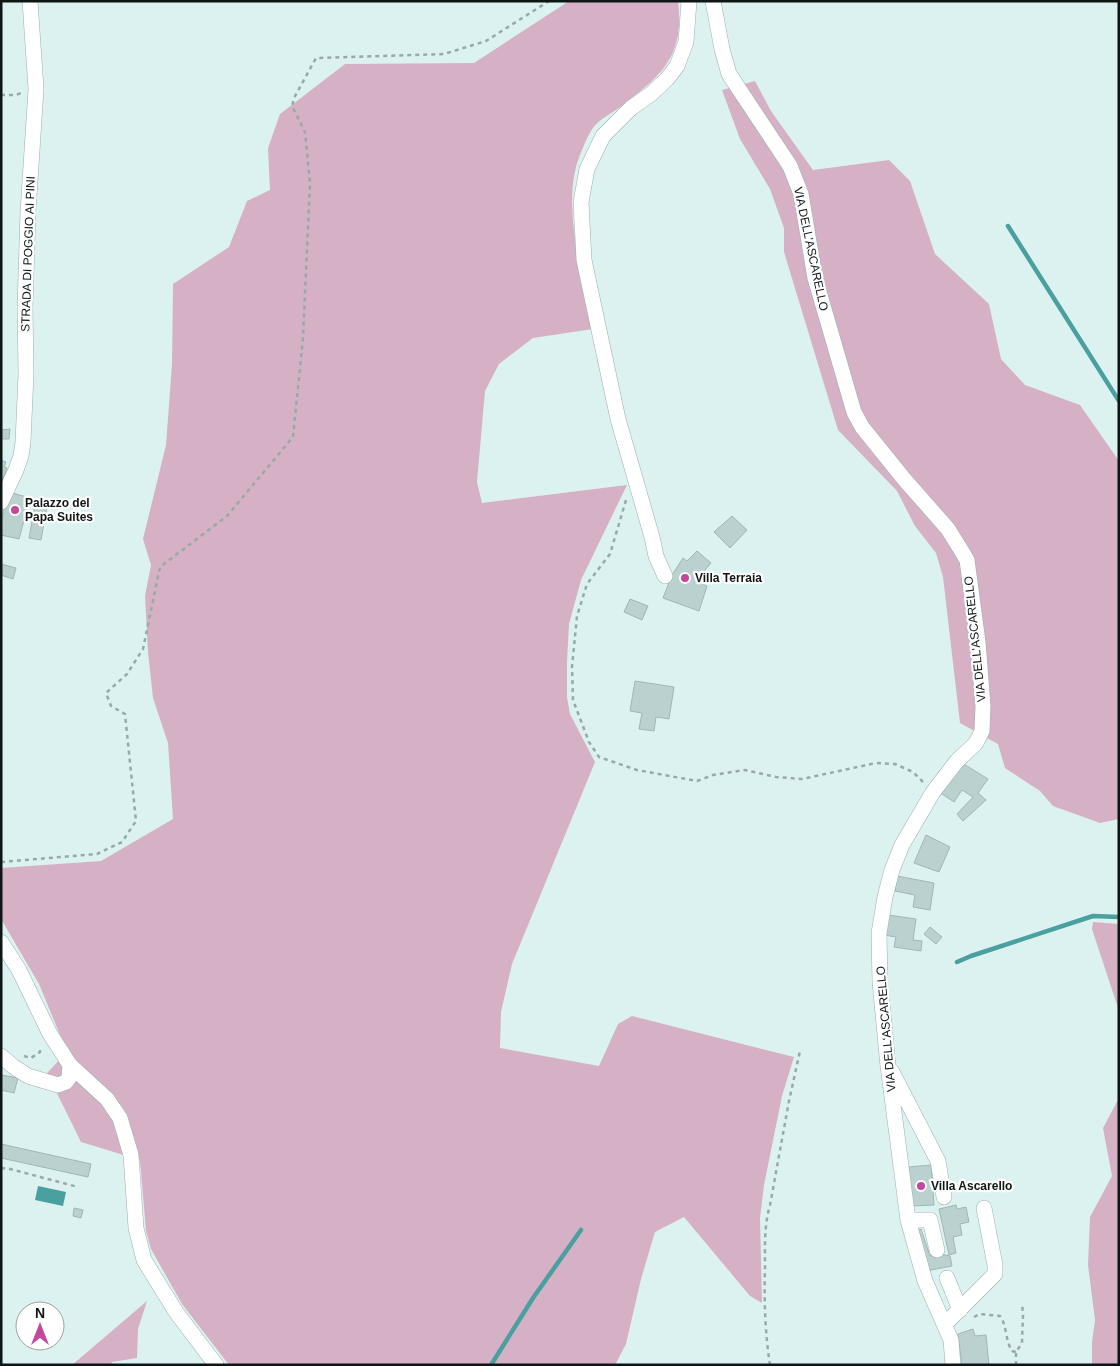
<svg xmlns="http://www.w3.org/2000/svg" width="1120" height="1366" viewBox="0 0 1120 1366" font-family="Arial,sans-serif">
<rect width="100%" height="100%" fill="#dbf2f0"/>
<!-- green -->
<path fill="#d6b1c6" d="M569 1H678C685 57 661 76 620 107 612 113 598 120 593 128 588 134 578 159 576 167 564 212 583 283 593 329L533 338 499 364 485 391 477 482 482 503 627 485 581 580 569 624 567 662V697L570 714 595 762 512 964 501 1012 500 1048 599 1066 618 1024 632 1016 794 1057 782 1096 764 1185 760 1218 762 1303 750 1296 684 1217 655 1232 641 1279 626 1344 615 1365H229L182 1304 151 1249 146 1231 140 1160 81 1142 47 1073 67 1052 39 984 1 919V868L101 861 173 819 168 743 153 698 148 652 145 596 151 565 143 539 166 445 172 364 173 284 229 247 247 201 270 190 268 148 280 114 345 64 474 63Z
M755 81 771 111 813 170 889 160 910 181 935 254 989 304 1001 359 1025 385 1080 405 1119 461V819L1100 823 1053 806 1040 791 1005 768 998 744 960 723 943 577 936 553 915 526 897 491 838 430 784 252V228L770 189 740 139 722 90Z
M1093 922 1119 924V1026L1118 1008 1092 929Z
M1119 1098V1365H1092V1342L1095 1320 1088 1265 1090 1217 1112 1176 1103 1128Z
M147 1301 138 1329 137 1358 112 1362 111 1365H72Z"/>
<!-- water -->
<path fill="#4aa09e" d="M38 1186 66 1192 63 1206 35 1200Z"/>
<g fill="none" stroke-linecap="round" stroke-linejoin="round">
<!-- stream -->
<path stroke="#4aa09e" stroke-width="4.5" d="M1008 226 1119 401
M957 962 971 956 1093 916 1119 917
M491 1365 533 1298 581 1230"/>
</g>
<!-- building -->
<path fill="#bbd1d0" stroke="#a1b6b5" d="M10 429 9 439H1V430Z
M1 460 6 462 4 467 7 468 1 484Z
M9 492 30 498 19 539 1 535V521Z
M35 505 47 507 41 540 29 538Z
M732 516 747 530 730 548 714 532Z
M697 551 711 563 696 581 707 586 699 611 663 598 672 575 683 558 687 561Z
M1 564 16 568 13 579 1 575Z
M630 599 648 606 642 620 624 612Z
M635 681 674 687 669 719 656 717 654 731 639 729 642 713 630 711Z
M962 763 988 779 978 793 986 800 963 821 957 814 973 797 962 790 954 802 939 792Z
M926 835 950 847 939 872 914 863Z
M897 876 934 883 930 910 913 907 915 895 895 891Z
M888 915 916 919 913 940 922 941 921 951 894 947 896 937 884 935Z
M930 927 942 937 936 944 924 934Z
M1 1075 18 1078 14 1093 1 1090Z
M1 1144 91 1164 88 1177 1 1158Z
M931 1165 934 1205 911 1206 908 1167Z
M956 1205 957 1209 966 1207 969 1222 960 1224 962 1235 953 1237 956 1253 949 1255 939 1209Z
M74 1208 83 1210 81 1218 73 1216Z
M921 1229 930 1256 941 1254 950 1256 952 1266 926 1271 916 1231Z
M973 1329 975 1336 986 1335 989 1365H962L958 1334Z"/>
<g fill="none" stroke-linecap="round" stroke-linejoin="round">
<defs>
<path id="minor" d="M713 1 722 49 729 74 790 166 801 194 815 278 854 412 862 427 904 479 948 529 961 550 967 560 978 642 983 706 982 731 976 743 957 761 933 792 902 845 892 870 885 897 879 933 880 982 888 1066 908 1220 925 1281 951 1340 953 1365
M1 502 16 470 21 456 23 442 26 374 25 306 28 212 36 89 30 1
M665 576 656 556 652 537 618 419 584 260 581 202 587 169 603 136 631 108 651 94 667 79 677 66 686 42 689 1
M1 942 19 970 50 1034 70 1065 107 1099 120 1118 131 1155 136 1228 144 1260 176 1312 216 1365
M1 1056 14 1067 28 1076 58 1085 66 1082 69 1078 70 1065
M892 1072 938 1161 944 1197
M908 1220H930L937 1250
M947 1278 960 1310
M945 1324 995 1274V1265L984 1208"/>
</defs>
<!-- minor casing -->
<use href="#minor" stroke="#9aafae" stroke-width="16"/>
<!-- path -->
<path stroke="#97a9a8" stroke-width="2.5" stroke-dasharray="4 4" stroke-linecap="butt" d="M1 95H16L21 93
M626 500 610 554 587 584 577 616 572 667 573 700 589 742 599 757 637 770 697 781 713 775 745 770 776 777 802 779 876 763 895 764 913 772 923 782
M1 862 97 854 122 842 136 821 125 714 111 706 106 693 127 674 143 649 160 567 227 516 293 437 303 338 310 183 305 132 292 106 294 98 316 58 444 54 486 41 549 1
M24 1056 31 1058 40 1052V1047
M1 1168 10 1169 78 1187
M974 1317 980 1314 1000 1316C1007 1325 1005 1340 1012 1351L1016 1352
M770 1365C765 1333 764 1300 765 1267 765 1246 764 1226 770 1205L789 1101 800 1051
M1016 1365V1352L1022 1343 1023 1315 1022 1303"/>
<!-- minor -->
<use href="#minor" stroke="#fff" stroke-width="15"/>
</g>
<!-- markers -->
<g fill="#c2489b" stroke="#fff" stroke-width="2">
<circle cx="15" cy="510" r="5"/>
<circle cx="685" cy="578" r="5"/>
<circle cx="921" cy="1186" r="5"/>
</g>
<g text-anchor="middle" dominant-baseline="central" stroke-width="4.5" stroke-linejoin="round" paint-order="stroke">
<!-- street labels -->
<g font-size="12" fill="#0d1515" stroke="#fff">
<text transform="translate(811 249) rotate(78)">VIA DELL'ASCARELLO</text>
<text transform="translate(28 254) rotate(-88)">STRADA DI POGGIO AI PINI</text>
<text transform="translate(975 639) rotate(-96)">VIA DELL'ASCARELLO</text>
<text transform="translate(886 1029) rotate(-95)">VIA DELL'ASCARELLO</text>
</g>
<!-- poi labels -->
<g font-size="12" font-weight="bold" fill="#0d1515" stroke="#fff" text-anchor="start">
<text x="25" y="503">Palazzo del<tspan x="25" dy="14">Papa Suites</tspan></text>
<text x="695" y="578">Villa Terraia</text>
<text x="931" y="1186">Villa Ascarello</text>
</g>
</g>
<!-- border -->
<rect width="1120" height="1366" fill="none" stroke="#0d1515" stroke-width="5"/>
<!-- north arrow -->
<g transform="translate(40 1326)"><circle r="24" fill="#ffffff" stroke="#9ea1a1"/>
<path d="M0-4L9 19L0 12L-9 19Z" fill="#c2489b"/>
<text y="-8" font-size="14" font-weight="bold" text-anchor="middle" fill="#0d1515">N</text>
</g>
</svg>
